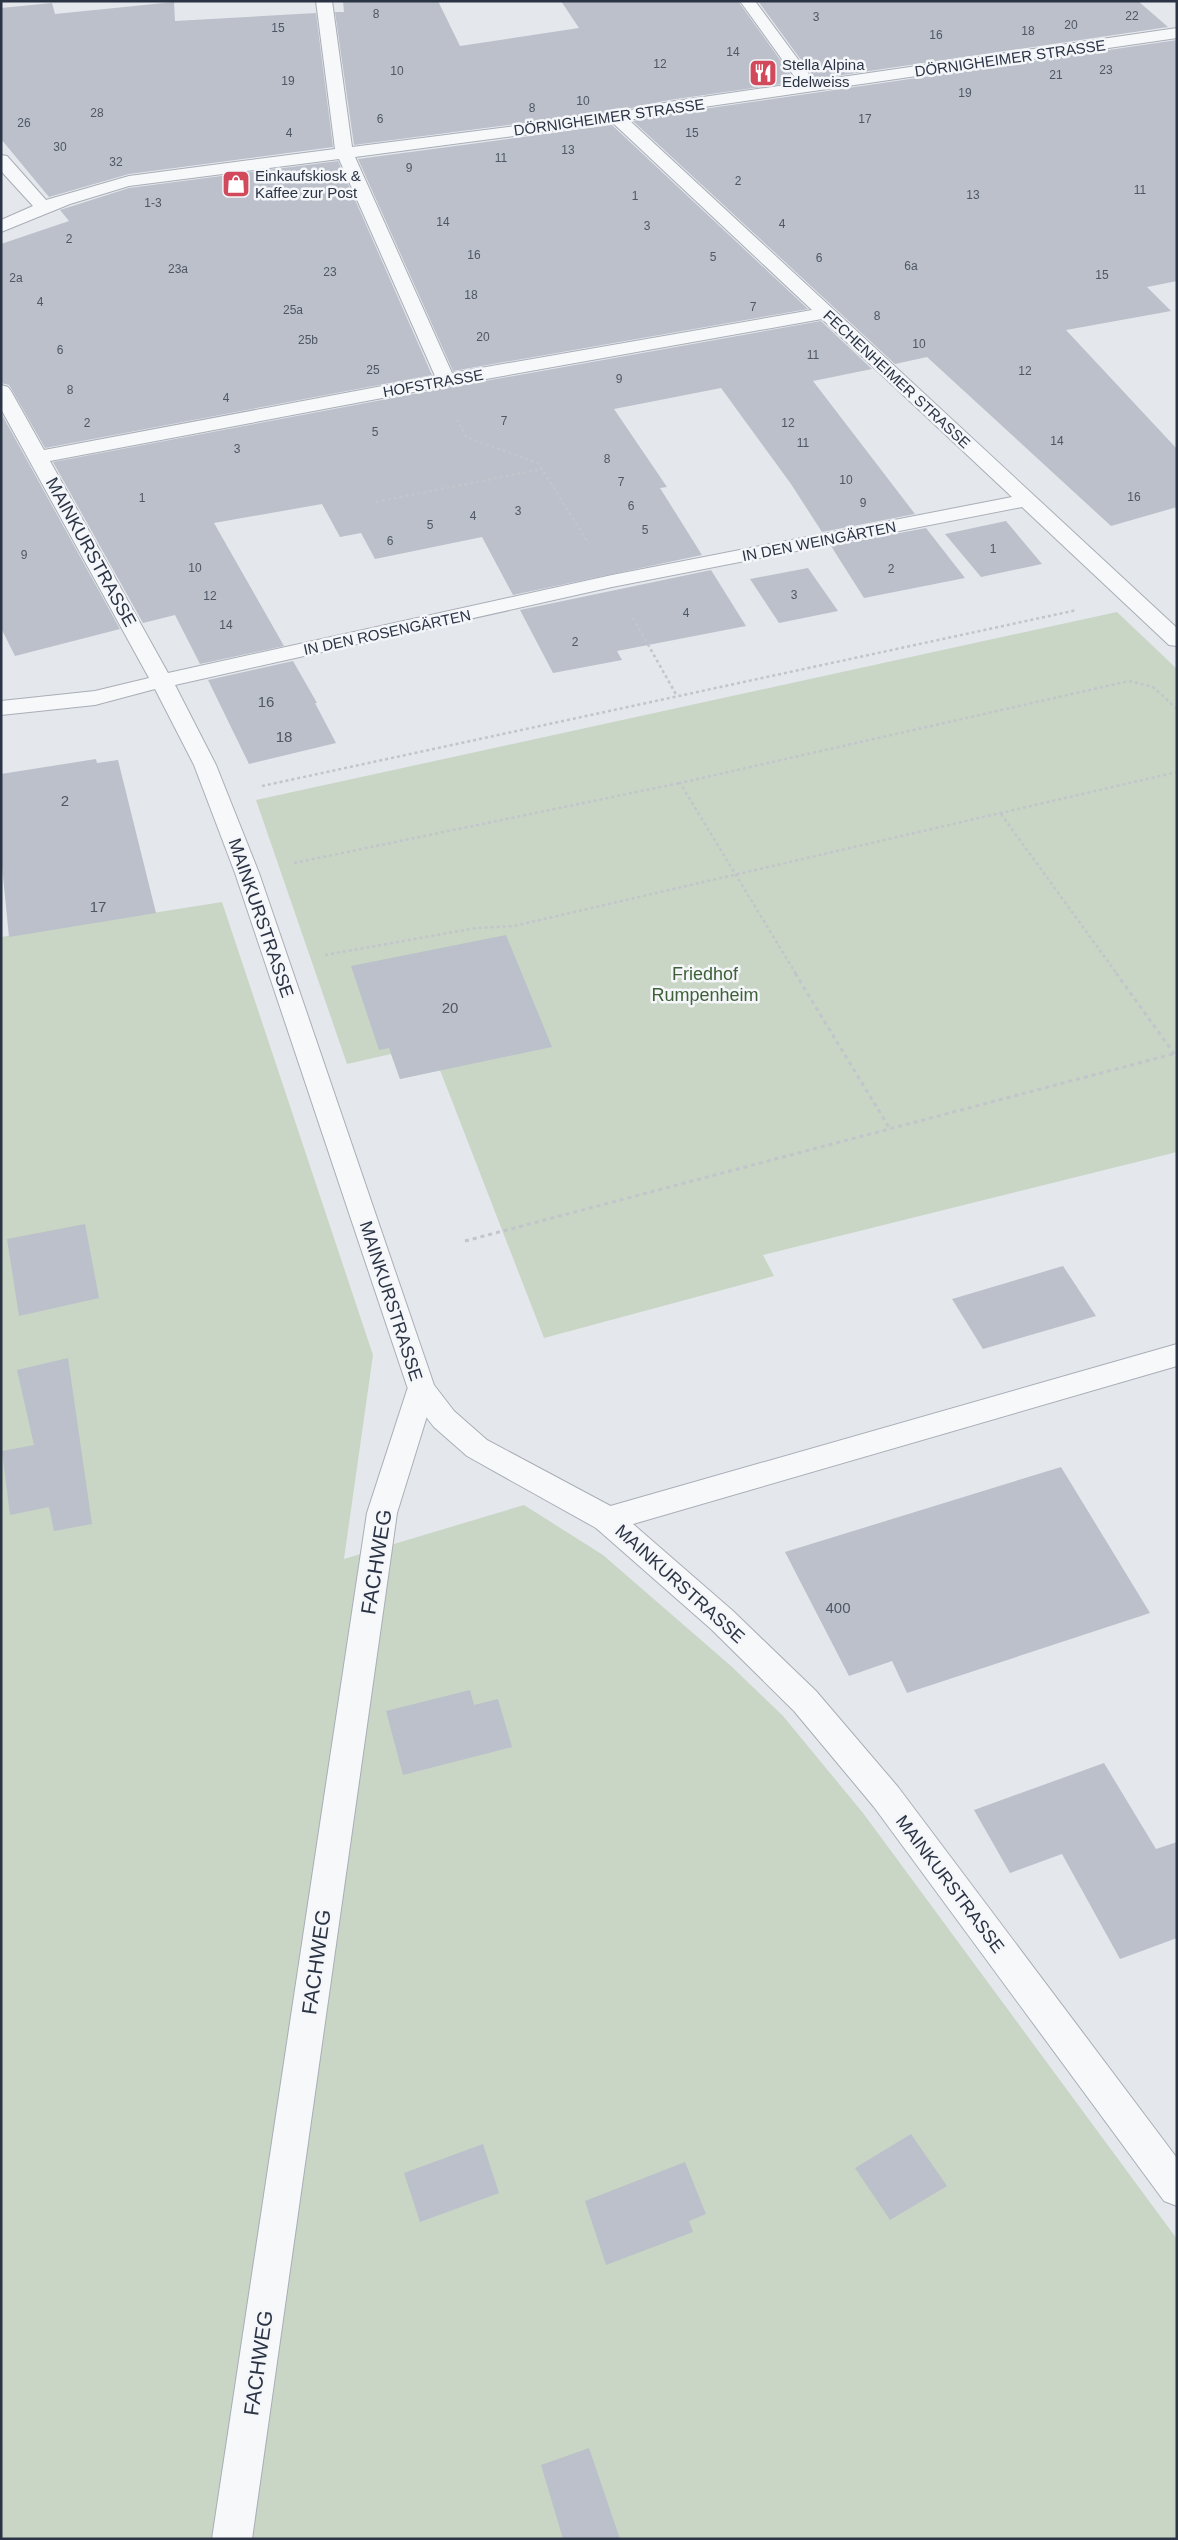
<svg xmlns="http://www.w3.org/2000/svg" width="1178" height="2540" viewBox="0 0 1178 2540" font-family="Helvetica,sans-serif">
<rect width="100%" height="100%" fill="#e4e7ec"/>
<!-- green -->
<path fill="#c9d6c5" d="M1117 612 1177 669V1152L763 1255 774 1276 544 1338 440 1070 400 1079 391 1054 347 1064 256 800Z
M222 902 373 1355 344 1559 524 1505 603 1555 731 1666 783 1716 863 1813 1177 2239V2539H1V937Z"/>
<!-- building -->
<path fill="#bbc0ca" d="M343 1H438L460 46 579 28 561 1H738L796 82 669 100 617 111 354 145 335 12H344Z
M758 1H1138L1168 27 815 79Z
M174 2 175 21 316 13 333 147 129 174 49 197 1 139V8L52 3 55 14Z
M1177 40V281L1147 287 1171 311 1066 330 1177 449V507L1111 526 927 357 895 364 633 121 669 114Z
M612 125 808 309 453 371 358 159Z
M338 161 432 375 45 448 12 390 9 385 1 383V244L69 221 60 210 129 188Z
M821 321 872 369 813 381 915 514 822 532 791 484 721 388 614 409 667 487 660 488 702 555 513 595 482 537 375 559 361 533 340 537 322 504 214 523 284 646 200 664 175 615 143 623 53 462 435 390Z
M1 413 120 629 15 656 1 628Z
M1006 521 1042 564 981 577 945 534Z
M926 528 965 578 864 598 831 546Z
M808 568 838 611 779 623 750 579Z
M711 570 746 626 617 651 622 660 553 673 520 610Z
M293 661 317 703H315L336 743 249 764 208 680Z
M96 759 97 763 118 760 156 913 9 937 1 856V774Z
M506 935 552 1047 400 1079 389 1048 379 1050 351 966Z
M85 1224 99 1298 19 1316 7 1239Z
M1063 1266 1096 1316 983 1349 952 1299Z
M68 1358 92 1524 54 1531 49 1507 10 1515 2 1451 34 1445 17 1370Z
M1061 1467 1150 1613 907 1693 892 1661 849 1676 785 1552Z
M470 1690 474 1705 498 1699 512 1747 403 1775 386 1711Z
M1104 1763 1156 1849 1177 1842V1938L1120 1959 1062 1854 1010 1873 974 1810Z
M911 2134 947 2186 890 2220 855 2168Z
M483 2144 499 2193 420 2222 404 2173Z
M685 2162 706 2214 689 2221 693 2232 606 2265 585 2201Z
M589 2448 620 2539H563L541 2465Z"/>
<g fill="none" stroke-linecap="round" stroke-linejoin="round">
<defs>
<path id="lane" d="M1177 1344V1366L633 1524 733 1611 816 1691 898 1787 1177 2158V2206L1164 2201 874 1807 794 1711 711 1629 596 1528 592 1519 596 1510 607 1507Z
M421 1379 431 1382 435 1390 397 1513 252 2539H212L367 1513 407 1390 411 1382Z"/>
<path id="street" d="M316 1H332L352 147 617 113 669 102 799 83 740 1H755L814 81 1177 28V38L669 112 629 120 1177 628V646L1169 645 1022 507 612 587 175 685 216 765 259 873 434 1385 454 1411 487 1440 618 1510 622 1519 618 1528 607 1531 596 1528 467 1456 434 1427 411 1398 235 873 194 765 155 689 95 705 1 715V701L95 691 149 678 1 409V385L8 387 11 391 44 450 435 376 339 159 129 186 70 204 1 232V220L33 206 1 171V155L7 156 46 200 129 176 335 149ZM613 123 812 310 452 373 355 157ZM822 319 1012 497 612 575 168 673 50 461 435 388Z"/>
</defs>
<!-- lane casing -->
<use href="#lane" stroke="#a9aeb7" stroke-width="2"/>
<!-- street casing -->
<use href="#street" stroke="#a9aeb7" stroke-width="2"/>
<!-- path-far2 -->
<path stroke="#c2c5cb" stroke-width="2" stroke-dasharray="2.5 2.5" stroke-linecap="butt" d="M457 420 462 430"/>
<!-- path-far1 -->
<path stroke="#c2c5cb" stroke-width="2.5" stroke-dasharray="3 3" stroke-linecap="butt" d="M462 429 466 437 538 463 589 544
M376 502 542 469
M633 618 677 696
M262 786 1077 610
M1001 814 1117 974
M294 863 680 783
M325 955 476 928 514 926 1177 772
M796 974 680 783 1129 681 1153 687 1177 709"/>
<!-- path -->
<path stroke="#c2c5cb" stroke-width="3" stroke-dasharray="4 4" stroke-linecap="butt" d="M795 973 890 1129
M1116 973 1177 1058
M465 1241 1173 1054"/>
<!-- lane -->
<use href="#lane" fill="#f7f8fa" fill-rule="evenodd"/>
<!-- street -->
<use href="#street" fill="#f7f8fa" fill-rule="evenodd"/>
</g>
<!-- icons -->
<defs>
<symbol id="restaurant-square" viewBox="-11 -11 22 22"><rect x="-9" y="-9" width="18" height="18" rx="4" fill="#d1495b" stroke="#f4f6f9"/><path d="M-5-6h1v4h1v-4h1v4h1v-4h1v5L-1.5 .5V6h-2V.5L-5-1ZM5-6V6H3V1.5H1.5Q1.5-4 5-6Z" fill="#fff"/></symbol>
<symbol id="shop-square" viewBox="-11 -11 22 22"><rect x="-9" y="-9" width="18" height="18" rx="4" fill="#d1495b" stroke="#f4f6f9"/><path d="M-5-2.5h2.3a2.7 3.5 0 0 1 5.4 0H5L5.5 6h-11ZM-1.5-2.5h3a1.5 2.3 0 0 0-3 0Z" fill="#fff"/></symbol>
</defs>
<g fill-rule="evenodd">
<use href="#restaurant-square" x="747" y="57" width="32" height="32"/>
<use href="#shop-square" x="220" y="168" width="32" height="32"/>
</g>
<g text-anchor="middle" dominant-baseline="central" stroke-width="5" stroke-linejoin="round" paint-order="stroke">
<!-- far-number labels -->
<g font-size="12" fill="#4f5766">
<text x="376" y="14">8</text>
<text x="1132" y="16">22</text>
<text x="816" y="17">3</text>
<text x="1071" y="25">20</text>
<text x="278" y="28">15</text>
<text x="1028" y="31">18</text>
<text x="936" y="35">16</text>
<text x="733" y="52">14</text>
<text x="660" y="64">12</text>
<text x="1106" y="70">23</text>
<text x="397" y="71">10</text>
<text x="1056" y="75">21</text>
<text x="288" y="81">19</text>
<text x="965" y="93">19</text>
<text x="583" y="101">10</text>
<text x="532" y="108">8</text>
<text x="97" y="113">28</text>
<text x="380" y="119">6</text>
<text x="865" y="119">17</text>
<text x="24" y="123">26</text>
<text x="289" y="133">4</text>
<text x="692" y="133">15</text>
<text x="60" y="147">30</text>
<text x="568" y="150">13</text>
<text x="501" y="158">11</text>
<text x="116" y="162">32</text>
<text x="409" y="168">9</text>
<text x="738" y="181">2</text>
<text x="1140" y="190">11</text>
<text x="973" y="195">13</text>
<text x="635" y="196">1</text>
<text x="153" y="203">1-3</text>
<text x="443" y="222">14</text>
<text x="782" y="224">4</text>
<text x="647" y="226">3</text>
<text x="69" y="239">2</text>
<text x="474" y="255">16</text>
<text x="713" y="257">5</text>
<text x="819" y="258">6</text>
<text x="911" y="266">6a</text>
<text x="178" y="269">23a</text>
<text x="330" y="272">23</text>
<text x="1102" y="275">15</text>
<text x="16" y="278">2a</text>
<text x="471" y="295">18</text>
<text x="40" y="302">4</text>
<text x="753" y="307">7</text>
<text x="293" y="310">25a</text>
<text x="877" y="316">8</text>
<text x="483" y="337">20</text>
<text x="308" y="340">25b</text>
<text x="919" y="344">10</text>
<text x="60" y="350">6</text>
<text x="813" y="355">11</text>
<text x="373" y="370">25</text>
<text x="1025" y="371">12</text>
<text x="619" y="379">9</text>
<text x="70" y="390">8</text>
<text x="226" y="398">4</text>
<text x="504" y="421">7</text>
<text x="87" y="423">2</text>
<text x="788" y="423">12</text>
<text x="375" y="432">5</text>
<text x="1057" y="441">14</text>
<text x="803" y="443">11</text>
<text x="237" y="449">3</text>
<text x="607" y="459">8</text>
<text x="846" y="480">10</text>
<text x="621" y="482">7</text>
<text x="1134" y="497">16</text>
<text x="142" y="498">1</text>
<text x="863" y="503">9</text>
<text x="631" y="506">6</text>
<text x="518" y="511">3</text>
<text x="473" y="516">4</text>
<text x="430" y="525">5</text>
<text x="645" y="530">5</text>
<text x="390" y="541">6</text>
<text x="993" y="549">1</text>
<text x="24" y="555">9</text>
<text x="195" y="568">10</text>
<text x="891" y="569">2</text>
<text x="794" y="595">3</text>
<text x="210" y="596">12</text>
<text x="686" y="613">4</text>
<text x="226" y="625">14</text>
<text x="575" y="642">2</text>
</g>
<!-- far-street labels -->
<g font-size="15" fill="#2b3445" stroke="#f4f6f9">
<text transform="translate(1010 58) rotate(-8)">DÖRNIGHEIMER STRASSE</text>
<text transform="translate(609 117) rotate(-8)">DÖRNIGHEIMER STRASSE</text>
<text transform="translate(897 379) rotate(43)">FECHENHEIMER STRASSE</text>
<text transform="translate(433 383) rotate(-10)">HOFSTRASSE</text>
<text transform="translate(819 541) rotate(-11)">IN DEN WEINGÄRTEN</text>
<text transform="translate(387 632) rotate(-12)">IN DEN ROSENGÄRTEN</text>
</g>
<!-- far-poi labels -->
<g font-size="15" fill="#2b3445" stroke="#f4f6f9" text-anchor="start">
<text x="782" y="64">Stella Alpina<tspan x="782" dy="17">Edelweiss</tspan></text>
<text x="255" y="175">Einkaufskiosk &amp;<tspan x="255" dy="17">Kaffee zur Post</tspan></text>
</g>
<!-- number labels -->
<g font-size="15" fill="#4f5766">
<text x="266" y="701">16</text>
<text x="284" y="736">18</text>
<text x="65" y="800">2</text>
<text x="98" y="906">17</text>
<text x="450" y="1007">20</text>
<text x="838" y="1607">400</text>
</g>
<!-- street labels -->
<g font-size="18" fill="#2b3445" stroke="#f4f6f9">
<text transform="translate(91 552) rotate(61)">MAINKURSTRASSE</text>
<text transform="translate(261 918) rotate(71)">MAINKURSTRASSE</text>
<text transform="translate(391 1301) rotate(72)">MAINKURSTRASSE</text>
<text transform="translate(680 1584) rotate(42)">MAINKURSTRASSE</text>
<text transform="translate(950 1884) rotate(53)">MAINKURSTRASSE</text>
</g>
<!-- park labels -->
<g font-size="18" fill="#3f6138" stroke="#f4f6f9">
<text x="705" y="974">Friedhof<tspan x="705" dy="21">Rumpenheim</tspan></text>
</g>
<!-- near-street labels -->
<g font-size="21" fill="#2b3445" stroke="#f4f6f9">
<text transform="translate(376 1562) rotate(-81)">FACHWEG</text>
<text transform="translate(316 1962) rotate(-82)">FACHWEG</text>
<text transform="translate(258 2363) rotate(-82)">FACHWEG</text>
</g>
</g>
<!-- border -->
<rect width="1178" height="2540" fill="none" stroke="#2b3445" stroke-width="5"/>
</svg>
